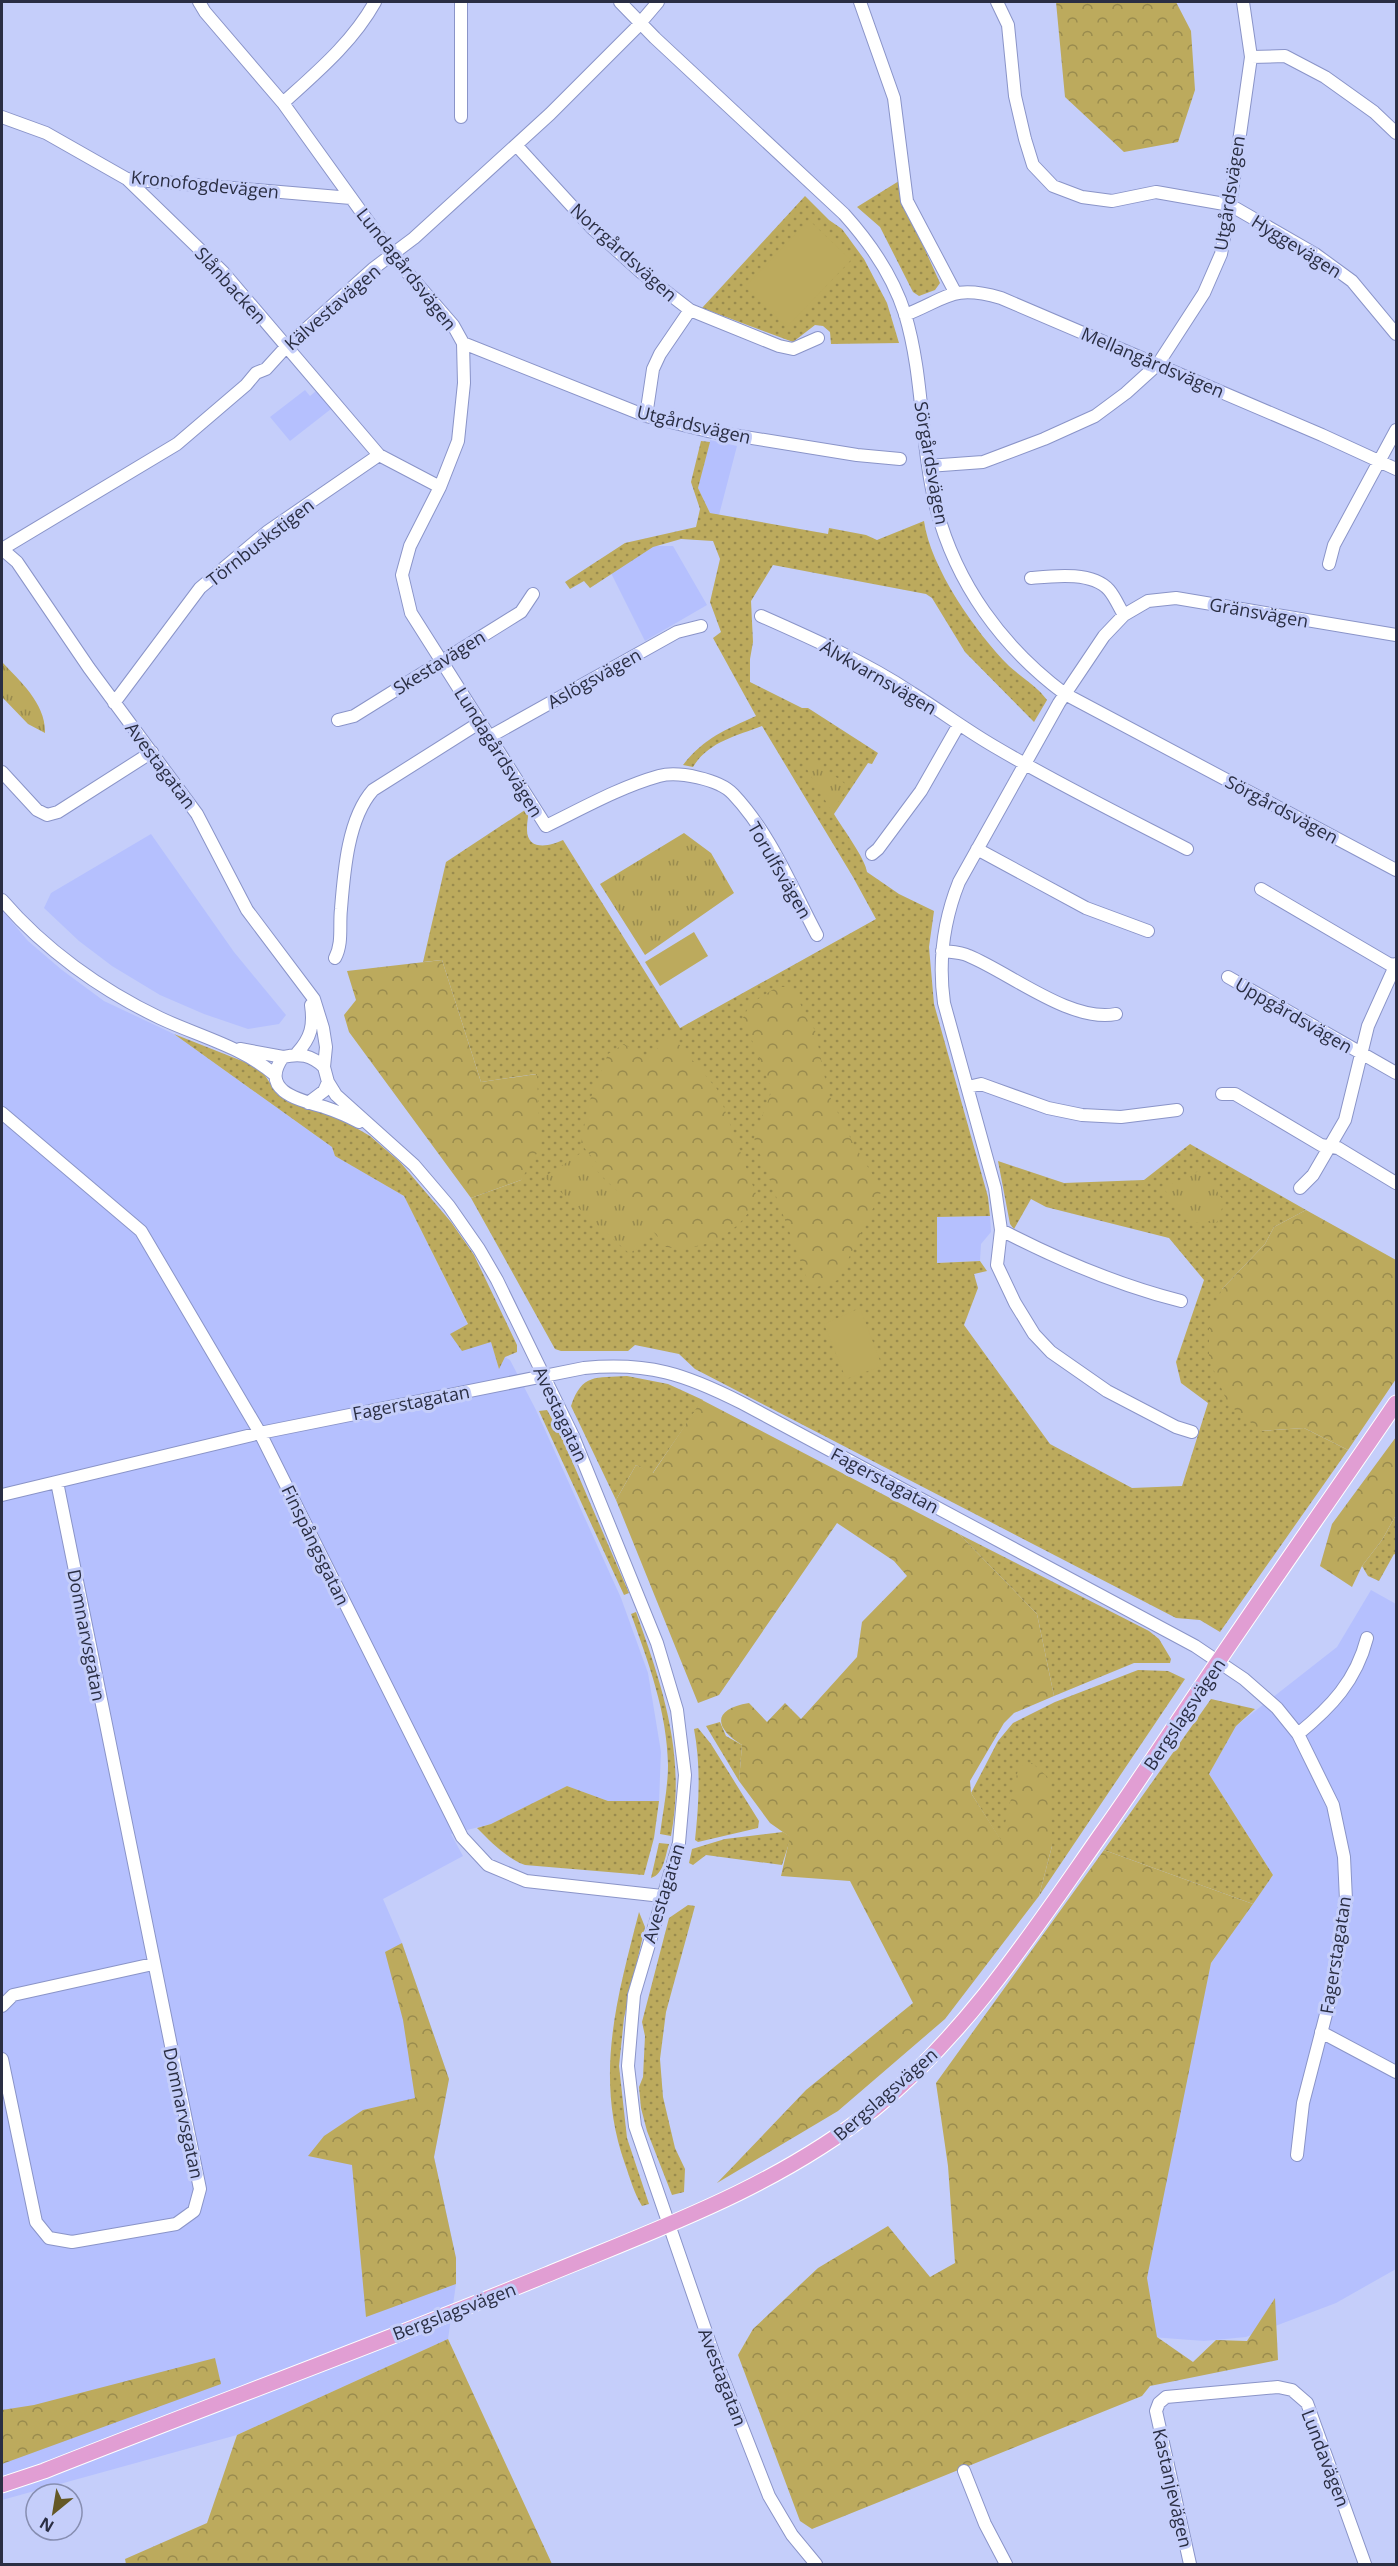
<svg xmlns="http://www.w3.org/2000/svg" width="1398" height="2566" viewBox="0 0 1398 2566" font-family="'Open Sans',sans-serif">
<defs>
<pattern id="grass-dots" width="8" height="8" patternUnits="userSpaceOnUse" patternTransform="scale(1.5)"><rect width="8" height="8" fill="#bcaa5d"/><path d="M2 2h.1M6 6h.1" fill="none" stroke="#998b4e" stroke-width="1.8" stroke-linecap="round"/></pattern>
<pattern id="forest-crowns" width="20" height="18" patternUnits="userSpaceOnUse" patternTransform="scale(1.5)"><rect width="20" height="18" fill="#bcaa5d"/><path d="M2 6a3 3 0 1 1 6 0M12 15a3 3 0 1 1 6 0" fill="none" stroke="#998b4e"/></pattern>
<pattern id="park-tufts" width="24" height="20" patternUnits="userSpaceOnUse" patternTransform="scale(1.5)"><rect width="24" height="20" fill="#bcaa5d"/><path d="M3 7l-1-3M5 7V3M7 7l1-3M15 17l-1-3M17 17v-4M19 17l1-3" fill="none" stroke="#998b4e"/></pattern>
</defs>
<rect width="100%" height="100%" fill="#c5cefa"/>
<!-- built -->
<path fill="#b5c0fe" d="M305 390 310 396 316 391 331 409 290 441 270 417Z
M710 440 737 446 719 515 710 513 698 488Z
M653 546H673L707 605 645 641 611 573Z
M151 834 234 952 286 1015 279 1024 248 1029 204 1014 160 995 112 966 79 941 44 908 51 893Z
M2 910 28 941 62 970 104 1001 174 1034 332 1147 335 1156 404 1196 468 1325 451 1334 491 1342 499 1368 505 1357 510 1360 536 1410 621 1598 648 1673 661 1752 659 1801H608L567 1786 491 1824 451 1834 463 1856 383 1899 402 1943 449 2079 434 2157 456 2258V2284L448 2339 237 2435 2 2500Z
M990 1216 991 1232 981 1244 980 1261 937 1263V1217Z
M1371 1590 1396 1604V2269L1336 2303 1246 2337 1204 2341 1151 2337 1143 2277 1211 1963 1273 1875 1209 1774 1236 1726 1337 1647Z"/>
<!-- grass -->
<path fill="url(#grass-dots)" d="M899 181 903 201 940 283 935 290 919 296 913 292 880 227 857 207Z
M805 196 829 220 842 229 864 259 887 303 899 343 831 344 830 332 823 326 815 325 793 342 702 308Z
M701 441 710 442 698 488 710 513 828 534 829 528 866 535 877 540 924 521C930 567 976 633 1009 666 1021 677 1037 686 1047 700L1034 722 965 652 932 598 926 594 773 565 751 601 753 642 750 659V682L802 708H808L878 753 872 764 868 763 834 814C843 829 865 858 867 872L899 894 934 911 929 947 934 1004 988 1197 990 1216 937 1217V1263L980 1261 987 1271 974 1274 978 1288 964 1325 1050 1444 1132 1488 1182 1486 1208 1403 1181 1383 1176 1362 1204 1280 1169 1238 1046 1207 1031 1199 1014 1229 1010 1224 998 1161 1064 1183 1144 1180 1190 1144 1306 1210 1274 1227 1265 1244 1222 1289 1261 1431 1304 1428 1348 1450 1220 1632 1200 1620 1176 1618 695 1369 679 1354 635 1345 628 1351H561L555 1349 471 1198 521 1180 536 1074 481 1082 442 960 423 962 446 862 528 808C529 815 527 821 527 828 526 851 549 847 563 840L680 1028 876 919 853 877 762 726C736 736 708 742 693 767L683 765C704 738 725 730 756 716L713 638 721 632 710 602 720 559 713 541 681 539 653 547 590 588 584 581 570 589 565 582 625 543 696 527 700 509 691 482Z
M174 1034 260 1068 278 1095 288 1102 339 1118 370 1136 400 1162 451 1222 474 1255 517 1345V1352L505 1357 499 1369 491 1342 462 1351 450 1334 468 1324 404 1196 335 1156 332 1147Z
M627 1376 668 1384 703 1400 652 1474 636 1465 616 1500 571 1406C582 1373 596 1378 627 1376Z
M547 1410 560 1433 629 1593 624 1595 539 1411Z
M1396 1515V1555L1394 1554 1379 1581 1368 1576 1362 1566 1382 1540Z
M959 1534 1149 1631 1159 1639 1171 1659 1170 1663H1134L1054 1696 1037 1614Z
M636 1612C663 1688 686 1755 671 1836L660 1834C663 1811 668 1788 668 1765 667 1712 649 1664 631 1614Z
M1138 1670 1168 1671 1185 1679 1039 1896 1052 1846 1001 1841 971 1793 998 1741 1013 1723 1055 1702Z
M1211 1699 1255 1709 1236 1726 1209 1774 1273 1875 1253 1904 1104 1850Z
M720 1722 726 1736 742 1745 739 1781 706 1726Z
M698 1728 711 1744 759 1821 758 1828 698 1842 695 1840C699 1803 701 1766 694 1729Z
M567 1786 608 1801H659L654 1838 644 1875 525 1865C505 1857 492 1843 477 1828L491 1824Z
M783 1832 791 1837 782 1865 706 1855 693 1865 689 1863 692 1849 725 1839Z
M659 1843 669 1844C665 1856 664 1874 651 1878Z
M688 1905 695 1906 666 2012 660 2059 663 2097 675 2148 685 2169 684 2192 672 2195 647 2131 641 2108 639 2087 643 2077 645 2036 642 2022 669 1918Z
M639 1912 645 1927 624 2018 619 2066 627 2138 649 2204 642 2206C634 2193 630 2178 625 2164 594 2076 617 1998 639 1912Z"/>
<!-- forest -->
<path fill="url(#forest-crowns)" d="M1056 2H1176L1191 31 1195 90 1178 142 1124 152 1065 97Z
M442 960 481 1082 537 1074 540 1148 521 1180 471 1198 349 1032 344 1015 356 1000 347 971Z
M777 987H788L798 996 804 1015 815 1030 828 1093 853 1143 882 1190 838 1280 811 1289 754 1138 772 1090 743 1018 750 1004Z
M671 1035 717 1089 757 1197C743 1232 702 1254 666 1247L581 1144 588 1105 608 1054 624 1044 647 1059Z
M1306 1210 1396 1260V1379L1348 1450 1304 1428 1261 1431 1228 1404 1209 1359V1319L1222 1289 1265 1244 1274 1227Z
M702 1400 959 1534 1037 1614 1054 1696 1014 1713 1004 1723 970 1781 971 1793 1001 1840 1019 1766 1032 1763 1050 1779 1052 1846 1039 1896 945 2019 838 2111 717 2183 806 2090 913 2003 850 1881 781 1876 790 1837 770 1823 739 1781 742 1745C713 1727 713 1709 749 1703L767 1722 785 1703 801 1719 857 1657 862 1622 907 1576 894 1561 837 1523 719 1695 698 1703 616 1500 636 1465 653 1473Z
M1396 1437V1515L1382 1540 1362 1566 1352 1587 1320 1566 1332 1524Z
M1104 1850 1253 1904 1211 1963 1147 2278 1157 2337 1193 2362 1216 2340 1247 2341 1275 2298 1278 2360 1150 2386 1142 2396 812 2529 800 2521 738 2355 753 2329 818 2268 888 2226 930 2277 955 2263 948 2166 936 2083Z
M402 1943 449 2079 434 2157 456 2258V2284L366 2317 352 2165 308 2156 324 2136 363 2110 415 2098 403 2020 385 1952Z
M448 2339 552 2564H126L125 2559 207 2523 237 2435Z
M215 2358 221 2384 2 2464V2410L34 2405Z"/>
<!-- park -->
<path fill="url(#park-tufts)" d="M2 662C20 681 46 704 45 733L28 724 2 697Z
M816 762 848 786 832 812 804 764Z
M684 833 711 853 734 893 645 955 600 884Z
M581 1153 605 1180 658 1227 631 1255 544 1177Z
M1203 1169 1224 1202 1217 1223 1191 1222 1163 1188Z"/>
<!-- pitch -->
<path fill="#bcaa5d" d="M809 220 851 260 787 327 745 287Z
M694 932 708 956 660 986 645 962Z
M860 1308 882 1366 846 1379 824 1324Z"/>
<g fill="none" stroke-linecap="round" stroke-linejoin="round">
<defs>
<path id="minor" d="M199 2 205 12 283 103 393 256 453 325 463 343 464 383 458 441 440 487 410 546 402 575 411 613 546 826C583 808 620 787 659 776 678 771 719 779 733 794 770 833 792 888 817 935
M461 2V117
M620 2 655 38 844 214C871 244 893 276 905 314 924 377 920 444 936 507 956 584 1002 647 1065 694L1396 870
M860 2 894 98 907 201 955 292
M997 2 1008 25 1015 96 1025 139 1033 165 1053 186 1082 197 1112 201 1156 192 1230 205 1315 254 1352 281 1396 334
M1251 57 1285 56 1325 77 1374 112 1396 133
M283 103C317 72 352 43 375 2
M2 117 46 133 127 179 351 198
M516 145 592 228 642 273 690 310 779 346 793 349 818 338
M127 179 223 272 379 455 440 487
M905 315C948 298 952 284 1001 298L1322 435 1396 469
M463 343 646 416 708 431 857 455 900 459
M646 416 653 369 660 354 690 310
M928 466 983 462 1044 439 1095 416 1126 393 1158 364 1204 293 1221 254 1230 205 1251 57 1243 2
M2 549 17 562 89 668 197 814 247 910 314 999 323 1028 326 1047 324 1067 328 1082 336 1095 414 1165 449 1206 479 1249 497 1280 573 1436 657 1643 677 1710 685 1775 679 1843 634 1995 628 2066 635 2126 715 2358 769 2496 792 2535 816 2564
M2 549 177 444 246 385 256 373 266 369 286 347 374 268 414 238 550 114 635 29 658 2
M1329 564 1334 545 1396 430
M1031 578C1053 576 1092 571 1109 590 1115 597 1119 607 1124 615
M761 616C813 639 865 662 912 693 941 711 967 731 997 748 1058 784 1123 816 1187 849
M114 703 200 588 267 532 379 455
M338 720 354 716 521 612 533 594
M489 737 677 632 701 626
M2 772 37 810 47 815 58 812 152 752
M977 849 1086 908 1148 931
M872 854 878 849 921 791 958 726
M1261 889 1389 964 1396 965
M2 900C44 949 101 990 160 1018 198 1036 243 1047 275 1075
M942 951C951 952 961 952 969 956 1010 973 1071 1023 1116 1014
M335 958C343 943 339 926 341 909 344 871 348 818 373 790L479 723
M1228 977 1396 1073
M240 1049 283 1057
M297 1053C311 1038 314 1025 311 1005
M324 1067C311 1055 300 1053 283 1057 259 1091 299 1100 324 1107 336 1111 348 1116 359 1122
M968 1087 981 1084 1048 1108 1082 1115 1121 1117 1177 1110
M1222 1094H1235L1321 1145 1338 1148 1396 1183
M308 1103 324 1091 328 1082
M2 1113 141 1231 260 1433 462 1837 488 1865 526 1881 662 1896
M1300 1188 1313 1175 1345 1120 1368 1026 1396 964
M1001 1230C1059 1260 1117 1285 1181 1301
M1192 1432 1176 1427 1107 1391 1051 1352 1034 1334 1015 1303 997 1265 1001 1230 995 1188 944 1003C938 960 943 922 959 882L1059 703 1104 636 1124 615 1148 601 1176 598 1396 635
M2 1495 260 1433 584 1368C649 1362 685 1374 742 1403L1195 1646 1244 1679 1277 1708 1298 1734 1333 1805 1344 1857 1346 1900 1332 1991 1303 2103 1297 2155
M1298 1734C1331 1707 1356 1681 1367 1638
M2 2006 13 1995 153 1964
M1321 2032 1396 2072
M2 2059 36 2222 49 2238 72 2242 176 2224 194 2211 200 2189 57 1482
M964 2471 985 2524 1006 2564
M1190 2564 1156 2411 1159 2403 1166 2397 1278 2387 1292 2390 1307 2403 1365 2564"/>
<path id="major" d="M2 2485 44 2471C211 2405 380 2343 546 2275 660 2228 776 2187 874 2109 967 2034 1034 1930 1102 1833 1137 1784 1169 1734 1203 1684 1266 1590 1332 1497 1396 1403"/>
</defs>
<!-- minor casing -->
<use href="#minor" stroke="#8a94c8" stroke-width="14"/>
<!-- major casing -->
<use href="#major" stroke="#fff" stroke-width="17"/>
<!-- minor -->
<use href="#minor" stroke="#fff" stroke-width="12"/>
<!-- major -->
<use href="#major" stroke="#e19ed3" stroke-width="15"/>
</g>
<g text-anchor="middle" dominant-baseline="central" stroke-width="6" stroke-linejoin="round" paint-order="stroke">
<!-- street labels -->
<g font-size="18" fill="#2a2e43" stroke="#c5cefa">
<text transform="translate(205 184) rotate(6)">Kronofogdevägen</text>
<text transform="translate(1229 193) rotate(-81)">Utgårdsvägen</text>
<text transform="translate(1297 246) rotate(32)">Hyggevägen</text>
<text transform="translate(624 252) rotate(42)">Norrgårdsvägen</text>
<text transform="translate(407 269) rotate(52)">Lundagårdsvägen</text>
<text transform="translate(231 285) rotate(48)">Slånbacken</text>
<text transform="translate(332 307) rotate(-41)">Kälvestavägen</text>
<text transform="translate(1153 362) rotate(23)">Mellangårdsvägen</text>
<text transform="translate(694 424) rotate(13)">Utgårdsvägen</text>
<text transform="translate(932 463) rotate(80)">Sörgårdsvägen</text>
<text transform="translate(260 542) rotate(-38)">Törnbuskstigen</text>
<text transform="translate(1259 612) rotate(10)">Gränsvägen</text>
<text transform="translate(439 662) rotate(-32)">Skestavägen</text>
<text transform="translate(879 677) rotate(30)">Älvkvarnsvägen</text>
<text transform="translate(594 678) rotate(-29)">Aslögsvägen</text>
<text transform="translate(499 752) rotate(58)">Lundagårdsvägen</text>
<text transform="translate(161 765) rotate(53)">Avestagatan</text>
<text transform="translate(1282 809) rotate(28)">Sörgårdsvägen</text>
<text transform="translate(780 870) rotate(60)">Torulfsvägen</text>
<text transform="translate(1294 1015) rotate(30)">Uppgårdsvägen</text>
<text transform="translate(411 1402) rotate(-11)">Fagerstagatan</text>
<text transform="translate(561 1414) rotate(65)">Avestagatan</text>
<text transform="translate(885 1480) rotate(28)">Fagerstagatan</text>
<text transform="translate(316 1545) rotate(64)">Finspångsgatan</text>
<text transform="translate(87 1635) rotate(79)">Domnarvsgatan</text>
<text transform="translate(1184 1714) rotate(-56)">Bergslagsvägen</text>
<text transform="translate(663 1893) rotate(-73)">Avestagatan</text>
<text transform="translate(1335 1955) rotate(-81)">Fagerstagatan</text>
<text transform="translate(885 2094) rotate(-41)">Bergslagsvägen</text>
<text transform="translate(184 2113) rotate(78)">Domnarvsgatan</text>
<text transform="translate(454 2311) rotate(-21)">Bergslagsvägen</text>
<text transform="translate(723 2377) rotate(69)">Avestagatan</text>
<text transform="translate(1326 2458) rotate(69)">Lundavägen</text>
<text transform="translate(1173 2488) rotate(77)">Kastanjevägen</text>
</g>
</g>
<!-- border -->
<rect width="1398" height="2566" fill="none" stroke="#2a2e43" stroke-width="6"/>
<!-- north arrow -->
<g transform="translate(54 2512) rotate(210)"><circle r="28" fill="#c5cefa" stroke="#878eb1" stroke-width="1.5"/>
<path d="M0-4.5L10 22L0 15L-10 22Z" fill="#645825"/>
<text y="-9" font-size="16" font-weight="bold" text-anchor="middle" fill="#2a2e43">N</text>
</g>
</svg>
